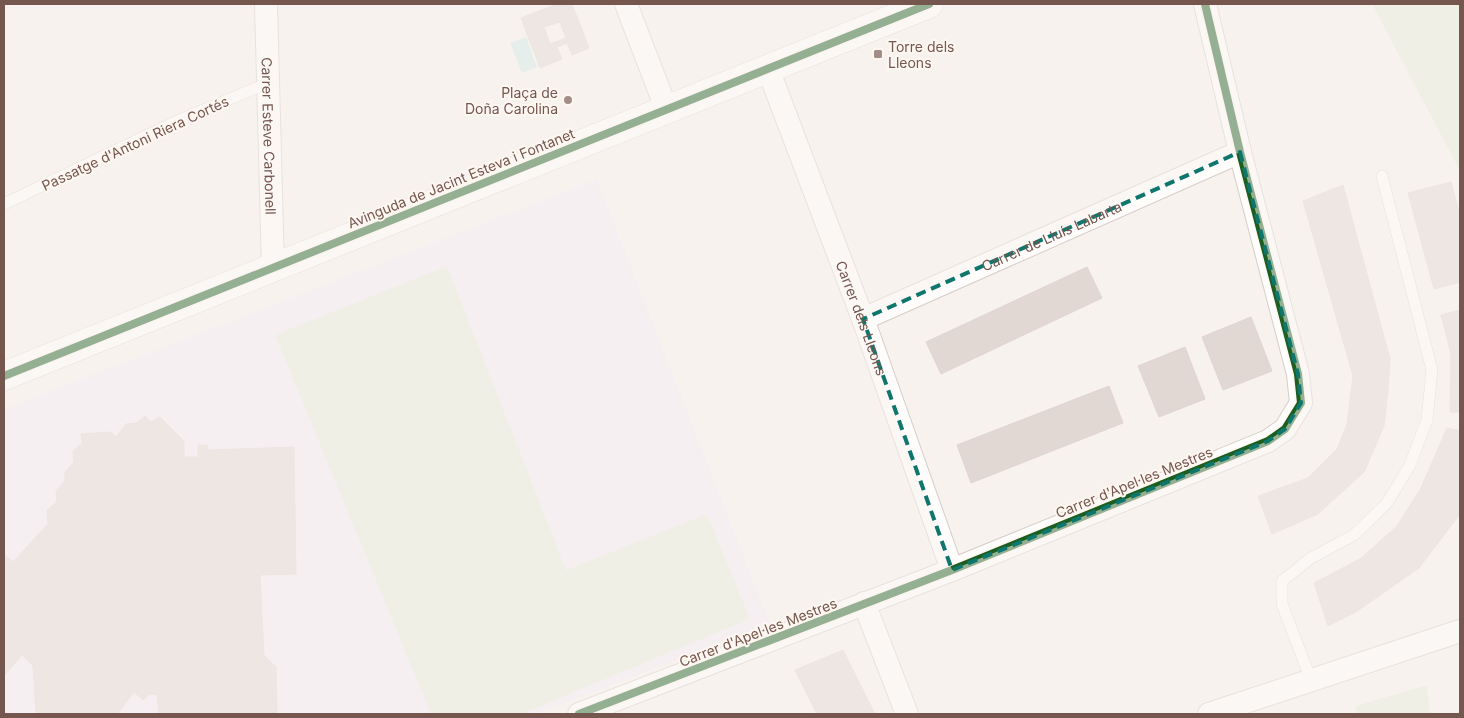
<svg xmlns="http://www.w3.org/2000/svg" width="1464" height="718" viewBox="0 0 1464 718" font-family="Inter,sans-serif">
<rect width="100%" height="100%" fill="#f7f2ee"/>
<!-- education -->
<path fill="#f3ecf4" d="M597 179 770 624 537 714H4V409Z"/>
<!-- green -->
<path fill="#e7ecda" d="M1372 4H1460V171Z
M447 266 566 570 707 514 750 619 521 714H431L275 335Z
M1427 685 1430 714H1356L1355 706Z"/>
<!-- water -->
<path fill="#d0e8e7" d="M526 37 537 67 522 73 510 43Z"/>
<!-- building -->
<path fill="#e2d8d3" stroke="#e0d5d0" fill-rule="evenodd" d="M557 4H572L589 48 572 55 567 43 557 47 562 59 540 68 521 18ZM560 22 566 38 550 44 544 27Z
M1451 182 1460 216V282L1434 289 1408 193Z
M1343 185 1390 359 1388 391 1384 426 1364 472 1318 514 1272 534 1258 496 1308 478 1337 449 1347 424 1353 376 1303 201Z
M1087 267 1102 298 941 374 926 342Z
M1460 310V412H1450L1451 354 1441 315Z
M1251 317 1272 371 1223 390 1202 337Z
M1185 347 1205 399 1159 417 1138 366Z
M1109 386 1123 423 971 483 957 445Z
M145 416 151 422 160 417 184 441V457H198V445H207L208 450 294 447 296 574 260 575 264 655 276 667 277 714H159L157 694 148 695 143 700 134 692 117 714H36L33 666 22 655 4 676V554L13 562 48 524 47 510 57 502 56 491 65 481V472L74 462 73 451 82 444 81 434 110 432 116 437 126 424 136 423Z
M1447 428 1460 431V514L1419 568 1356 612 1328 626 1314 583 1360 559 1397 526 1421 488Z
M843 650 875 714H817L795 670Z"/>
<g fill="none" stroke-linecap="round" stroke-linejoin="round">
<defs>
<path id="lane" d="M4 204 177 121 268 83
M1311 680 1282 604V581L1311 558 1354 535 1387 503 1410 465 1427 420 1432 370 1382 176"/>
<g id="street">
<path id="s1" d="M266 4 273 269"/>
<path d="M626 4 666 108"/>
<path id="s2" d="M768 69 863 319 952 570"/>
<path id="s3" d="M863 319 1240 152"/>
<path d="M864 603 907 714"/>
<path d="M579 714 952 570 1268 441 1285 429 1301 403 1298 374 1240 152 1205 4"/>
<path d="M1209 714 1460 631"/>
</g>
<path id="secondary" d="M4 376 929 4"/>
</defs>
<!-- lane casing -->
<use href="#lane" stroke="#d6ceca" stroke-width="12"/>
<!-- street casing -->
<use href="#street" stroke="#d6ceca" stroke-width="24"/>
<!-- secondary casing -->
<use href="#secondary" stroke="#d7ceca" stroke-width="29"/>
<!-- lane -->
<use href="#lane" stroke="#fefdfc" stroke-width="11"/>
<!-- street -->
<use href="#street" stroke="#fefdfc" stroke-width="22"/>
<!-- secondary -->
<use href="#secondary" stroke="#fefdfc" stroke-width="28"/>
<defs>
<path id="cycleway" d="M4 376 929 4
M579 714 952 570 1268 441 1285 429 1301 403 1298 374 1240 152 1205 4"/>
</defs>
<!-- cycleway casing -->
<use href="#cycleway" stroke="#fef7f1" stroke-width="11"/>
<!-- cycleway -->
<use href="#cycleway" stroke="#1b5e20" stroke-width="8"/>
</g>
<!-- marked area -->
<path d="M0 0H1464V718H0ZM1240 152 1298 374 1301 403 1285 429 1268 441 952 570 863 319Z" fill="#f7f2ee" fill-opacity=".55" fill-rule="evenodd"/>
<path fill="none" stroke="#0f766e" stroke-width="4" stroke-dasharray="10 6" stroke-linejoin="round" d="M1240 152 1298 374 1301 403 1285 429 1268 441 952 570 863 319Z"/>
<!-- markers -->
<g fill="#a28d87" stroke="#fef7f1" stroke-width="2">
<rect x="873" y="49" width="10" height="10" rx="2.5"/>
<circle cx="568" cy="100" r="5"/>
</g>
<g text-anchor="middle" dominant-baseline="central" stroke-width="4" stroke-linejoin="round" paint-order="stroke">
<!-- poi labels -->
<g font-size="14" fill="#75574f" stroke="#fef7f1" text-anchor="start">
<text x="888" y="46">Torre dels<tspan x="888" dy="16">Lleons</tspan></text>
<text x="558" y="92" text-anchor="end">Plaça de<tspan x="558" dy="16">Doña Carolina</tspan></text>
</g>
<!-- street labels -->
<g font-size="14" fill="#75574f" stroke="#fef7f1">
<text stroke="none"><textPath href="#s1" startOffset="132">Carrer Esteve Carbonell</textPath></text>
<text transform="translate(135 143) rotate(-25)">Passatge d'Antoni Riera Cortés</text>
<text transform="translate(461 178) rotate(-22)">Avinguda de Jacint Esteva i Fontanet</text>
<text stroke="none"><textPath href="#s3" startOffset="206">Carrer de Lluís Labarta</textPath></text>
<text stroke="none"><textPath href="#s2" startOffset="266">Carrer dels Lleons</textPath></text>
<text transform="translate(1134 482) rotate(-22)">Carrer d'Apel·les Mestres</text>
<text transform="translate(758 632) rotate(-21)">Carrer d'Apel·les Mestres</text>
</g>
</g>
<!-- border -->
<rect width="1464" height="718" fill="none" stroke="#75574f" stroke-width="10"/>
</svg>
